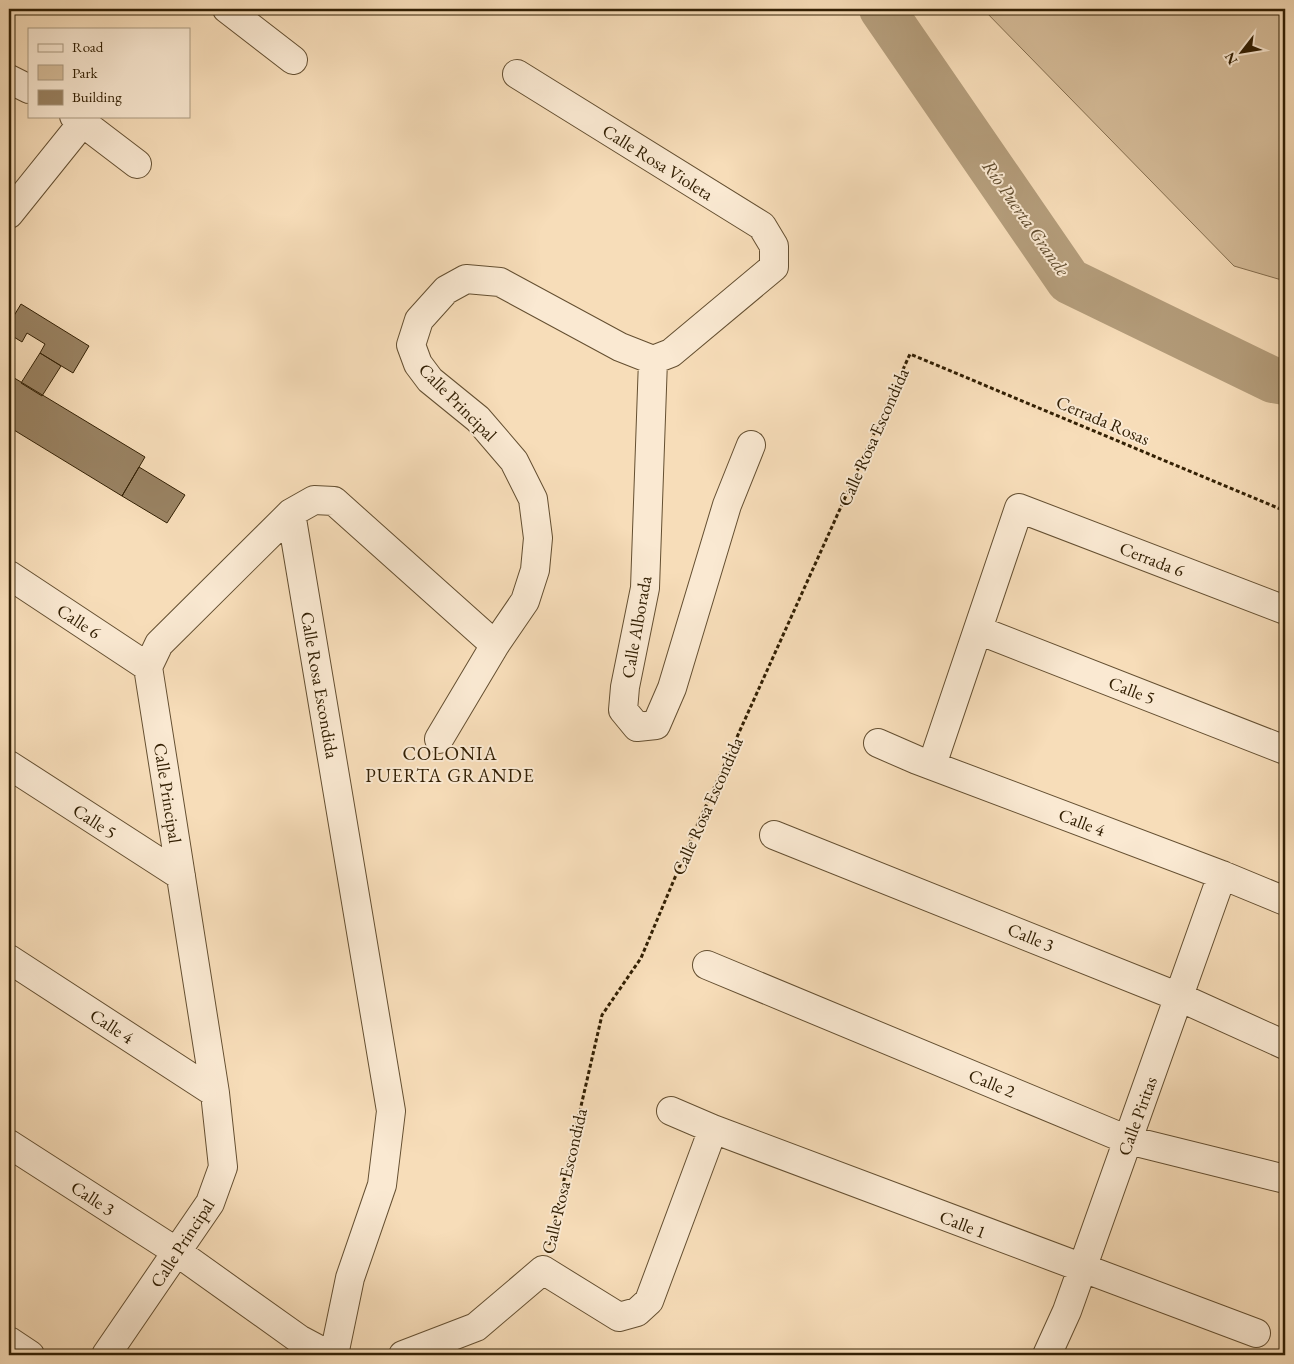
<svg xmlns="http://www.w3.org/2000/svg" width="1294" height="1364" viewBox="0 0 1294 1364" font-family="'EB Garamond',serif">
<rect width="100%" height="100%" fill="#f7ddb9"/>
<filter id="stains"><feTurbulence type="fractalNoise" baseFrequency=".004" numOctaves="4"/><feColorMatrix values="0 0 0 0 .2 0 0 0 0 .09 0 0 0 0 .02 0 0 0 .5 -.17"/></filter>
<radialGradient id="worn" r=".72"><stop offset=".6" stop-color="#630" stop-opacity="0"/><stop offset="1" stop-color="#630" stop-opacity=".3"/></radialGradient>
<!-- green -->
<path fill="#d6bd9a" stroke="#846e4f" d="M983 9H1285V281L1234 266Z"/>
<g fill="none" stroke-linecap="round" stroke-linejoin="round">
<!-- river -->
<path stroke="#b49d7b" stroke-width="46" d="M882 9 1069 281 1273 380 1285 382"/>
</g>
<!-- building -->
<path fill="#998262" stroke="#332004" d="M21 304 89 346 73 373 40 353 45 344 27 333 22 342 9 334V324Z
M40 353 61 366 42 396 21 383Z
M11 376 145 457 122 496 9 427V380Z
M139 467 185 495 167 523 122 496Z"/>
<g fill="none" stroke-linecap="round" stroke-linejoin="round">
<defs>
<path id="street" d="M227 9 293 60
M517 74 762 226 774 246V267L671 353 653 360 645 588 625 687 623 710 637 727 656 725 672 688 727 505 751 445
M9 79 29 89
M74 116 137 164
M9 214 83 122
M291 513 391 1111 382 1185 350 1278 334 1355
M9 575 148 667
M978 630 1285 750
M439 739 495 645 525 601 535 570 538 538 533 499 514 461 478 419 430 380 418 364 411 345 419 320 446 290 466 279 500 282 620 347 653 360
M878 743 917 760 1222 875 1285 901
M9 765 181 876
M932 765 1019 508 1285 610
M774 835 1179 997 1285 1045
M9 959 215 1093
M707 965 1128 1140 1285 1179
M671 1111 713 1129 1256 1333
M9 1144 177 1252 299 1339 329 1355
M9 1341 30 1355
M106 1355 210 1203 223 1167 215 1093 148 667 159 644 291 513 314 500 334 501 495 645
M403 1355 476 1327 543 1270 619 1317 637 1312 649 1301 713 1129
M1047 1355 1067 1311 1222 875"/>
</defs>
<!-- street casing -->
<use href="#street" stroke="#644f31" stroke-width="30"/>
<!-- path -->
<path stroke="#332004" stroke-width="3" stroke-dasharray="4 2.5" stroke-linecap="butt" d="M549 1245 602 1015 641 958 695 830 910 354 1285 511"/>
<!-- street -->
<use href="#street" stroke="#fae9d2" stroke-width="28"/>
</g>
<g text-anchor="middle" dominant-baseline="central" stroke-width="4" stroke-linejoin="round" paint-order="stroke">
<!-- street labels -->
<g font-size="18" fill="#332004" stroke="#fae9d2">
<text transform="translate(658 162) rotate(32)">Calle Rosa Violeta</text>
<text transform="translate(458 402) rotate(45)">Calle Principal</text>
<text transform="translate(1103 420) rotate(23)">Cerrada Rosas</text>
<text transform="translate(873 437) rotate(-66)">Calle Rosa Escondida</text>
<text transform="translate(1152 559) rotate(21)">Cerrada 6</text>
<text transform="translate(79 621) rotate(33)">Calle 6</text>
<text transform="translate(636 627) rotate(-80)">Calle Alborada</text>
<text transform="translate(320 685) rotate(80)">Calle Rosa Escondida</text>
<text transform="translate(1132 690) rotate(21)">Calle 5</text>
<text transform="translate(168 793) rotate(81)">Calle Principal</text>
<text transform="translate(707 806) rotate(-66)">Calle Rosa Escondida</text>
<text transform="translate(95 821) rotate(33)">Calle 5</text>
<text transform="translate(1082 822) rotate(21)">Calle 4</text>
<text transform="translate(1031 937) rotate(22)">Calle 3</text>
<text transform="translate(112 1026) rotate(33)">Calle 4</text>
<text transform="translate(992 1083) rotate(22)">Calle 2</text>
<text transform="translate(1137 1116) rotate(-70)">Calle Piritas</text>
<text transform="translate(564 1181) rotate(-77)">Calle Rosa Escondida</text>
<text transform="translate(93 1198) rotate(33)">Calle 3</text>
<text transform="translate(963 1224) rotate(21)">Calle 1</text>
<text transform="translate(182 1243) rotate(-57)">Calle Principal</text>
</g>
<!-- water labels -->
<g font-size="19" font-style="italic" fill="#604c2e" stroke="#fae9d2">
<text transform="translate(1026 218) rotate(55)">Río Puerta Grande</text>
</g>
<!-- neighbourhood labels -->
<g font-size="19" letter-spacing="1" fill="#332004" stroke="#fae9d2">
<text x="450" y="753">COLONIA<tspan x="450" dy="22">PUERTA GRANDE</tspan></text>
</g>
</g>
<!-- margin -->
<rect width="1294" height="1364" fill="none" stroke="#f7ddb9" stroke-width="30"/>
<rect x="10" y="10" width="1274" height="1344" fill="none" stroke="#332004" stroke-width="2.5"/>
<rect x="15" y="15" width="1264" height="1334" fill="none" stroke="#332004"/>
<!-- legend -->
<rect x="28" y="28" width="162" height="90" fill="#fae9d2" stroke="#aa9980"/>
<rect x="38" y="44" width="25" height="8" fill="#fae9d2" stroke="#aa9980"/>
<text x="72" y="52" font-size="15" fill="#332004">Road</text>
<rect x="38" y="65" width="25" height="15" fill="#d6bd9a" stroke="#aa9980"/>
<text x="72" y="78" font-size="15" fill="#332004">Park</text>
<rect x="38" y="90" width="25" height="15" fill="#998262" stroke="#aa9980"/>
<text x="72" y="102" font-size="15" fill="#332004">Building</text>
<!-- north arrow -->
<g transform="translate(1242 52) rotate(239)" stroke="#fae9d2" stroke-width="4" paint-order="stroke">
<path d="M0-4L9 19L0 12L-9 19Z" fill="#332004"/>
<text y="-8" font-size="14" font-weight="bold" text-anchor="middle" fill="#332004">N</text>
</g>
<rect width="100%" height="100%" filter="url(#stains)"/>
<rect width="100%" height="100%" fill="url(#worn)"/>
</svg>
